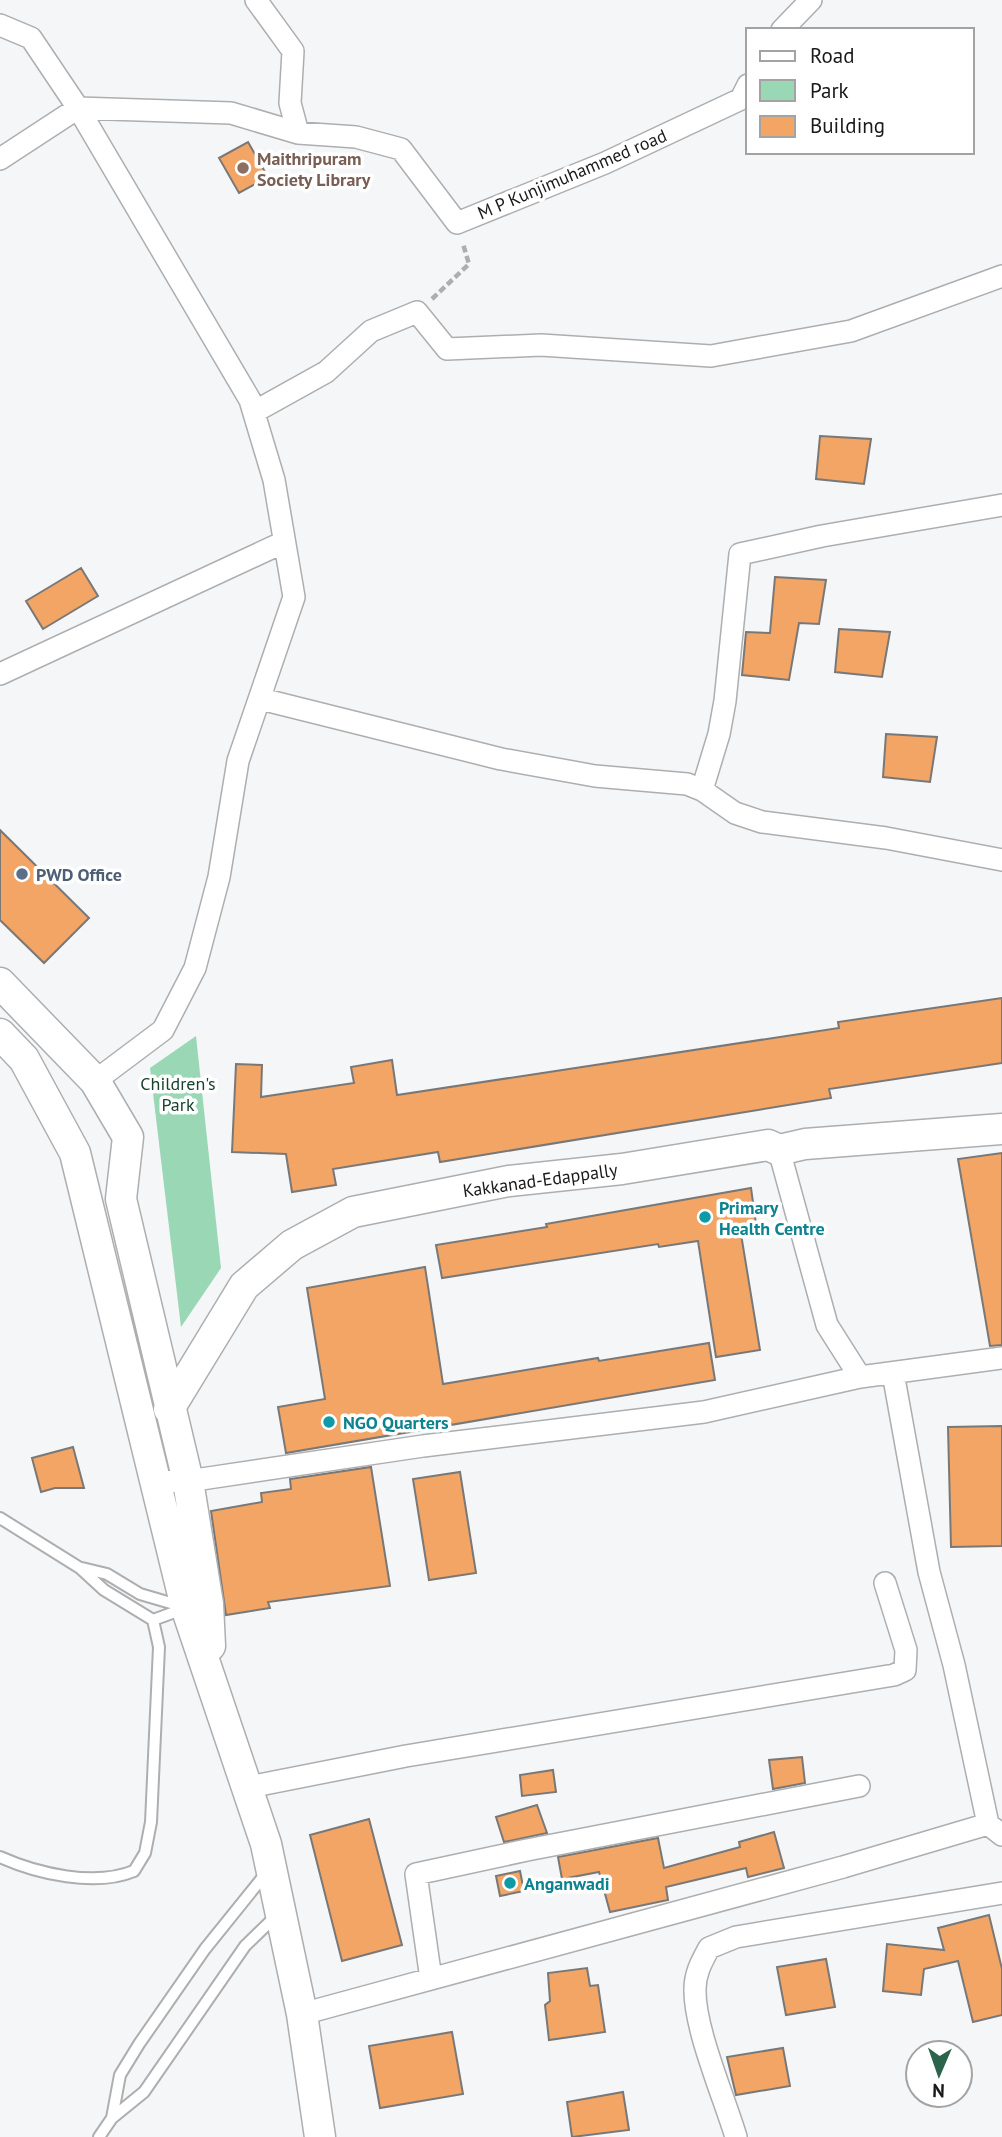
<svg xmlns="http://www.w3.org/2000/svg" width="1002" height="2137" viewBox="0 0 1002 2137" font-family="'PT Sans',sans-serif">
<rect width="100%" height="100%" fill="#f4f6f8"/>
<!-- green -->
<path fill="#99d7b5" d="M196 1036 221 1268 181 1327 150 1068Z"/>
<!-- building -->
<path fill="#f3a566" stroke="#7a7877" stroke-width="2" d="M248 142 268 177 239 193 219 158Z
M820 436 871 439 864 484 816 479Z
M81 568 98 596 43 629 26 601Z
M775 577 826 580 819 624 799 623 789 680 742 675 746 632 770 633Z
M839 629 890 632 882 677 835 672Z
M886 734 937 737 930 782 883 777Z
M0 830 89 918 44 963 0 920Z
M1002 998V1063L829 1089 831 1098 440 1162 438 1152 333 1169 336 1185 292 1192 286 1154 232 1152 236 1064 262 1065 261 1097 354 1083 351 1067 392 1060 397 1095 839 1028 838 1022Z
M1002 1153V1345L990 1346 958 1159Z
M751 1188 757 1231 741 1234 760 1350 716 1357 698 1241 659 1247 658 1244 442 1278 436 1245 547 1227 546 1224Z
M425 1267 443 1384 598 1358 599 1361 709 1343 715 1380 286 1453 278 1407 325 1399 307 1288Z
M1002 1426V1546L951 1547 948 1427Z
M73 1447 84 1488H55L41 1492 32 1458Z
M371 1467 390 1586 268 1602 270 1608 226 1615 211 1511 262 1502 261 1493 291 1489 290 1479Z
M460 1472 476 1573 429 1580 413 1479Z
M802 1757 805 1783 773 1789 769 1760Z
M553 1770 556 1792 522 1796 520 1775Z
M537 1805 547 1833 504 1842 496 1817Z
M369 1819 402 1945 342 1961 310 1835Z
M774 1832 784 1868 748 1877 746 1868 666 1887 668 1900 610 1912 599 1872 562 1879 558 1857 658 1838 664 1868 740 1847 739 1842Z
M520 1871 524 1891 500 1896 496 1876Z
M989 1915 1002 1969V2015L973 2022 958 1961 924 1969 921 1995 883 1991 887 1944 944 1950 938 1928Z
M826 1959 835 2007 786 2015 777 1967Z
M587 1968 590 1986 598 1985 605 2032 549 2040 545 2005 550 2001 548 1973Z
M452 2032 463 2094 380 2108 369 2046Z
M783 2048 790 2086 736 2095 727 2057Z
M623 2092 629 2130 572 2137 567 2102Z"/>
<g fill="none" stroke-linecap="round" stroke-linejoin="round">
<defs>
<path id="lane" d="M0 1518 80 1568 104 1590 153 1620
M82 1568 107 1574 140 1594 181 1606
M153 1620 183 1609
M0 1857C38 1874 95 1887 134 1871L145 1853 151 1822 159 1647 153 1620
M112 2118 120 2075 139 2044 205 1949 267 1872
M99 2137 112 2118 144 2092 245 1946 278 1914"/>
<path id="street" d="M256 0 293 51 290 103 298 133
M0 25 31 38 78 108 231 113 298 133 356 137 401 149 457 223 605 163 741 99 748 85
M782 30 811 0
M0 159 78 108 250 400 274 480 294 597 238 761 219 877 195 968 163 1030 95 1081
M254 412 326 372 371 331 417 312 447 349 541 345 711 356 851 331 1002 276
M0 674 284 542
M261 699 501 759 595 776 687 784 702 790 735 813 762 822 886 838 1002 860
M702 790 719 734 725 701 740 554 822 536 1002 505
M893 1373 929 1572 954 1665 988 1824 1002 1835
M860 1377 1002 1358
M154 1482 188 1481 423 1446 704 1412 860 1377 827 1325 779 1150
M249 1787 406 1756 894 1675 905 1670 906 1650 885 1583
M431 1979 416 1874 527 1850 859 1786
M302 2014 843 1867 988 1824
M736 2137C724 2097 694 2028 695 1989 695 1973 702 1961 709 1948L736 1937 1002 1893"/>
<path id="secondary" d="M0 983 95 1081 128 1137 121 1199 188 1481 208 1604 210 1646
M0 1034 24 1059 75 1153 186 1607 266 1844 302 2014 320 2137
M169 1409 244 1286 292 1245 353 1212 509 1181 622 1169 768 1145 779 1150 805 1144 1002 1129"/>
</defs>
<!-- lane casing -->
<use href="#lane" stroke="#adaeb0" stroke-width="14"/>
<!-- street casing -->
<use href="#street" stroke="#adaeb0" stroke-width="24"/>
<!-- secondary casing -->
<use href="#secondary" stroke="#adaeb0" stroke-width="33"/>
<!-- path -->
<path stroke="#adaeb0" stroke-width="4.5" stroke-dasharray="7 3.5" stroke-linecap="butt" d="M432 299 469 264 463 244"/>
<!-- lane -->
<use href="#lane" stroke="#fff" stroke-width="10"/>
<!-- street -->
<use href="#street" stroke="#fff" stroke-width="21"/>
<!-- secondary -->
<use href="#secondary" stroke="#fff" stroke-width="30"/>
</g>
<!-- markers -->
<circle fill="#8d6e63" stroke="#fff" stroke-width="2.5" cx="243" cy="168" r="7"/>
<circle fill="#5c6f8a" stroke="#fff" stroke-width="2.5" cx="22" cy="874" r="7"/>
<g fill="#0f9aa8" stroke="#fff" stroke-width="2.5">
<circle cx="705" cy="1217" r="7"/>
<circle cx="329" cy="1422" r="7"/>
<circle cx="510" cy="1883" r="7"/>
</g>
<g text-anchor="middle" dominant-baseline="central" stroke-width="7" stroke-linejoin="round" paint-order="stroke">
<!-- education labels -->
<g font-size="18" font-weight="bold" fill="#785e54" stroke="#fff" text-anchor="start">
<text x="257" y="158">Maithripuram<tspan x="257" dy="21">Society Library</tspan></text>
</g>
<!-- street labels -->
<g font-size="18" fill="#19191a" stroke="#fff">
<text transform="translate(572 174) rotate(-23)">M P Kunjimuhammed road</text>
<text transform="translate(540 1180) rotate(-8)">Kakkanad-Edappally</text>
</g>
<!-- service labels -->
<g font-size="18" font-weight="bold" fill="#4e5e75" stroke="#fff" text-anchor="start">
<text x="36" y="874">PWD Office</text>
</g>
<!-- park labels -->
<g font-size="18" fill="#17432e" stroke="#fff">
<text x="178" y="1083">Children's<tspan x="178" dy="21">Park</tspan></text>
</g>
<!-- culture labels -->
<g font-size="18" font-weight="bold" fill="#0d838f" stroke="#fff" text-anchor="start">
<text x="719" y="1207">Primary<tspan x="719" dy="21">Health Centre</tspan></text>
<text x="343" y="1422">NGO Quarters</text>
<text x="524" y="1883">Anganwadi</text>
</g>
</g>
<!-- legend -->
<rect x="746" y="28" width="228" height="126" fill="#ffffff" stroke="#a3a3a3" stroke-width="2"/>
<rect x="760" y="51" width="35" height="10" fill="#ffffff" stroke="#a3a3a3" stroke-width="2"/>
<text x="810" y="63" font-size="21" fill="#19191a">Road</text>
<rect x="760" y="80" width="35" height="21" fill="#99d7b5" stroke="#a3a3a3" stroke-width="2"/>
<text x="810" y="98" font-size="21" fill="#19191a">Park</text>
<rect x="760" y="116" width="35" height="21" fill="#f3a566" stroke="#a3a3a3" stroke-width="2"/>
<text x="810" y="133" font-size="21" fill="#19191a">Building</text>
<!-- north arrow -->
<g transform="translate(939 2074) rotate(182)"><circle r="33" fill="#ffffff" stroke="#a3a3a3" stroke-width="2"/>
<path d="M0-5L12 26L0 18L-12 26Z" fill="#2b634b"/>
<text y="-10" font-size="19" font-weight="bold" text-anchor="middle" fill="#19191a">N</text>
</g>
</svg>
